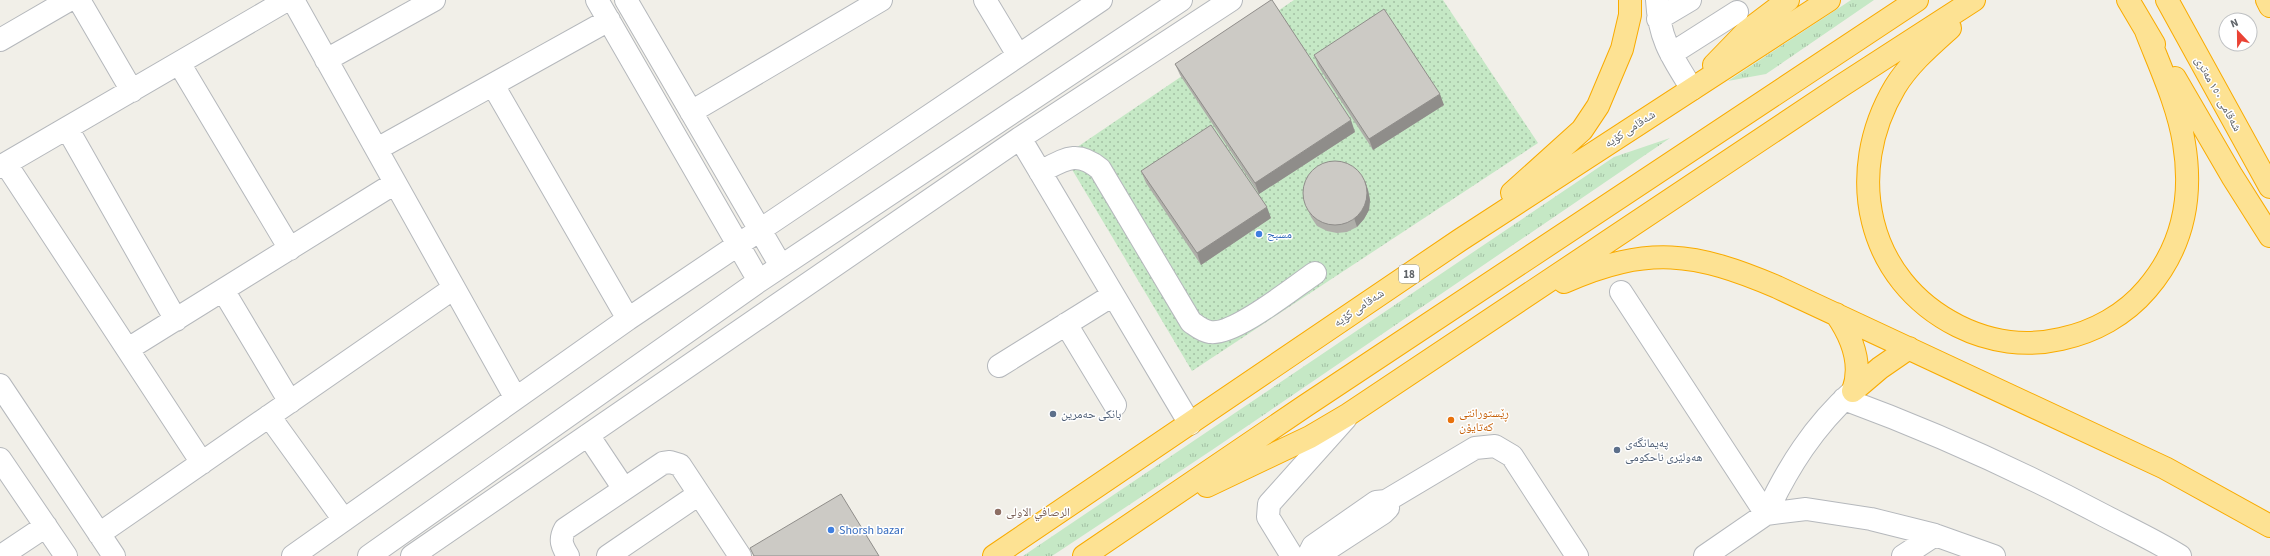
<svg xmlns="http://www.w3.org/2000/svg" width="2270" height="556" viewBox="0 0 2270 556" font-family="'Source Sans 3','Noto Naskh Arabic',sans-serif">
<defs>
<pattern id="grass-tufts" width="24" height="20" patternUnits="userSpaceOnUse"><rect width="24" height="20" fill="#c5e8c5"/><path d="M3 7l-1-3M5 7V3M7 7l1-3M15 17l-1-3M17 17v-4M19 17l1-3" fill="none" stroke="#a3c0a4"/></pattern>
<pattern id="park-dots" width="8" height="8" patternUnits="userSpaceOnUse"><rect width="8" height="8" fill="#c5e8c5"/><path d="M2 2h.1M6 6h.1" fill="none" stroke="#a3c0a4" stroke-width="1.8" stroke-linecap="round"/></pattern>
</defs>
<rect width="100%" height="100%" fill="#f1efe8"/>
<!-- grass -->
<path fill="url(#grass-tufts)" d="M1851 0H1874L1766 74 1728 81Z
M1670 138 1212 450 1052 556H1023L1614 157Z"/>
<!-- park -->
<path fill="url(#park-dots)" d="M1294 0H1443L1538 143 1192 371 1064 156Z"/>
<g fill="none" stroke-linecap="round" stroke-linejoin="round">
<defs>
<path id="minor" d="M79 0 132 91
M293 0 515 397
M597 0 759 281
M626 0 781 266
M985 0 1018 55
M1657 0C1659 39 1672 57 1692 89
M1658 19 1690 0
M0 40 69 0
M1671 54 1737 12
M326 60 434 0
M179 63 290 249
M493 85 628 319
M691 112 881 0
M67 128 176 320
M1020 138 1190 424
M377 149 609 20
M6 164 202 463
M0 167 287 0
M1040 172C1064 160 1076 149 1100 169L1191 322C1197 326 1202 331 1210 332 1234 336 1294 287 1315 273
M223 290 290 402
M1621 292 1766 514
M1066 324 1115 405
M128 349 395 183
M999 366 1113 295
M0 385 114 556
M1844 399C1934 432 2020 471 2105 516 2130 529 2156 541 2180 556
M269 416 344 520
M588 435 624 489
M0 459 66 556
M1386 501 1475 448 1495 446 1512 456 1577 556
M1766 514C1788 467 1814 426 1853 391
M99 534 454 288
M1 556 46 526
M293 556 628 319 1101 0
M369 556 759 281 1181 0
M412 556 1020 138 1231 0
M568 556C562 546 559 540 565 529L663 463 670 462 680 465 740 556
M608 556 699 494
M1292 556 1268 517 1269 504 1346 418
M1313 556 1310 552 1313 546 1376 502 1386 501 1388 508 1383 513 1317 556
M1705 556 1766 514 1806 509 1871 519 1935 535 1994 556
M1903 556 1935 535"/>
<path id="highway" d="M2128 0 2154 44
M2167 0 2270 187
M2267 0 2270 6
M1950 28C1930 46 1909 64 1895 87 1844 173 1866 280 1958 326 1990 342 2026 347 2061 339 2094 332 2125 315 2147 289 2183 247 2193 197 2184 143 2178 105 2160 67 2146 31
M1714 65 1747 31 1788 0
M2175 78 2232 176 2270 236
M1512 193 1582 130 1598 106 1622 49 1630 15V0
M1564 282C1648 245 1695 252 1777 287L2165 468 2270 526
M1836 314C1852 337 1863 364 1853 391
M1853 391 1880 368 1909 348
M1207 486 1310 437 1349 414 1841 86 1974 0
M994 556 1460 240 1829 0
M1084 556 1305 406 1917 0"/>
</defs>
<!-- minor casing -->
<use href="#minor" stroke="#b5b8bc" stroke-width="24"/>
<!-- highway casing -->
<use href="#highway" stroke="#f9ab00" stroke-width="24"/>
<!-- minor -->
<use href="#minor" stroke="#fff" stroke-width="22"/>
<!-- highway -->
<use href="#highway" stroke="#fde293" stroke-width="22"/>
</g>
<!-- wall -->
<path fill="#afaea9" d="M1314 55 1444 105 1373 150 1318 66Z
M1175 64 1355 132 1259 194 1180 75Z
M1141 171 1271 218 1201 265 1146 183Z
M1365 181 1368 190 1370 200 1369 210 1364 219 1357 227 1347 232 1337 233 1327 231 1317 226 1311 217 1304 199Z"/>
<!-- shaded-wall -->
<path fill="#8f8d8a" d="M1440 94 1444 105 1373 150 1369 139Z
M1351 120 1355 132 1259 194 1255 183Z
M1365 181 1368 190 1370 200 1369 210 1364 219 1357 227 1354 218Z
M1267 207 1271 218 1201 265 1197 253Z"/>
<!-- building -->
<path fill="#cccac5" stroke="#8f8d8a" d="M1271 0H1272L1351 120 1255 183 1175 64Z
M1384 9 1440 94 1369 139 1314 55Z
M1211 125 1267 207 1197 253 1141 171Z
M1303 193a32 32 0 1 1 64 0a32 32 0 1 1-64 0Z
M841 494 879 556H754L750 548Z"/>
<!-- markers -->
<g fill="#3f7fe0" stroke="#fff" stroke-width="1.5">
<circle cx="1259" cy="234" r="4"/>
<circle cx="831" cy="530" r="4"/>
</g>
<g fill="#5c6f8a" stroke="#fff" stroke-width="1.5">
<circle cx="1053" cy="414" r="4"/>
<circle cx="1617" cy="450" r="4"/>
</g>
<circle fill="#e8710a" stroke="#fff" stroke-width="1.5" cx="1451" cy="420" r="4"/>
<circle fill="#8d6e63" stroke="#fff" stroke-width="1.5" cx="998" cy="512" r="4"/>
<g text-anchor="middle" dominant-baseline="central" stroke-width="3" stroke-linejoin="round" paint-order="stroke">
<!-- shield labels -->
<rect fill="#fff" stroke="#8f9295" stroke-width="1" x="1399" y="265" width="20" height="18" rx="3"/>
<g font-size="11" font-weight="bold" fill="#5f6368">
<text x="1409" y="274">18</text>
</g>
<!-- street labels -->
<g font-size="12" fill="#5f6368" stroke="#fff">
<text transform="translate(2218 94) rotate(61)">شەقامی ١٥٠ مەتری</text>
<text transform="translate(1630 129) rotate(-33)">شەقامی کۆیە</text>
<text transform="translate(1359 308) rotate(-34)">شەقامی کۆیە</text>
</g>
<!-- shop labels -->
<g font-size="12" fill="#366cbe" stroke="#fff" text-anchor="start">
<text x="1267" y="234">مسبح</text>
<text x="839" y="530">Shorsh bazar</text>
</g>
<!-- food labels -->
<g font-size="12" fill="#c56008" stroke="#fff" text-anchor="start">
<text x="1459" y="413">ڕێستورانتی<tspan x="1459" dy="14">کەتایۆن</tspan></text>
</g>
<!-- service labels -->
<g font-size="12" fill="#4e5e75" stroke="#fff" text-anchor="start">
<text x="1061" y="414">بانكی حه‌مرین</text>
<text x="1625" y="443">پەیمانگەی<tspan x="1625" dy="14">هەولێری ناحکومی</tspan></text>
</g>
<!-- education labels -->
<g font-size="12" fill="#785e54" stroke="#fff" text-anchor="start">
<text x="1006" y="512">الرصافي الاولى</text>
</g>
</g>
<!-- north arrow -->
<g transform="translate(2238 32) rotate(338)"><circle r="19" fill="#ffffff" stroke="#bfc1c3"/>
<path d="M0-3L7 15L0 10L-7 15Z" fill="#ea4335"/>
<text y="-6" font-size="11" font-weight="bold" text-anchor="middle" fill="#5f6368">N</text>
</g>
</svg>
